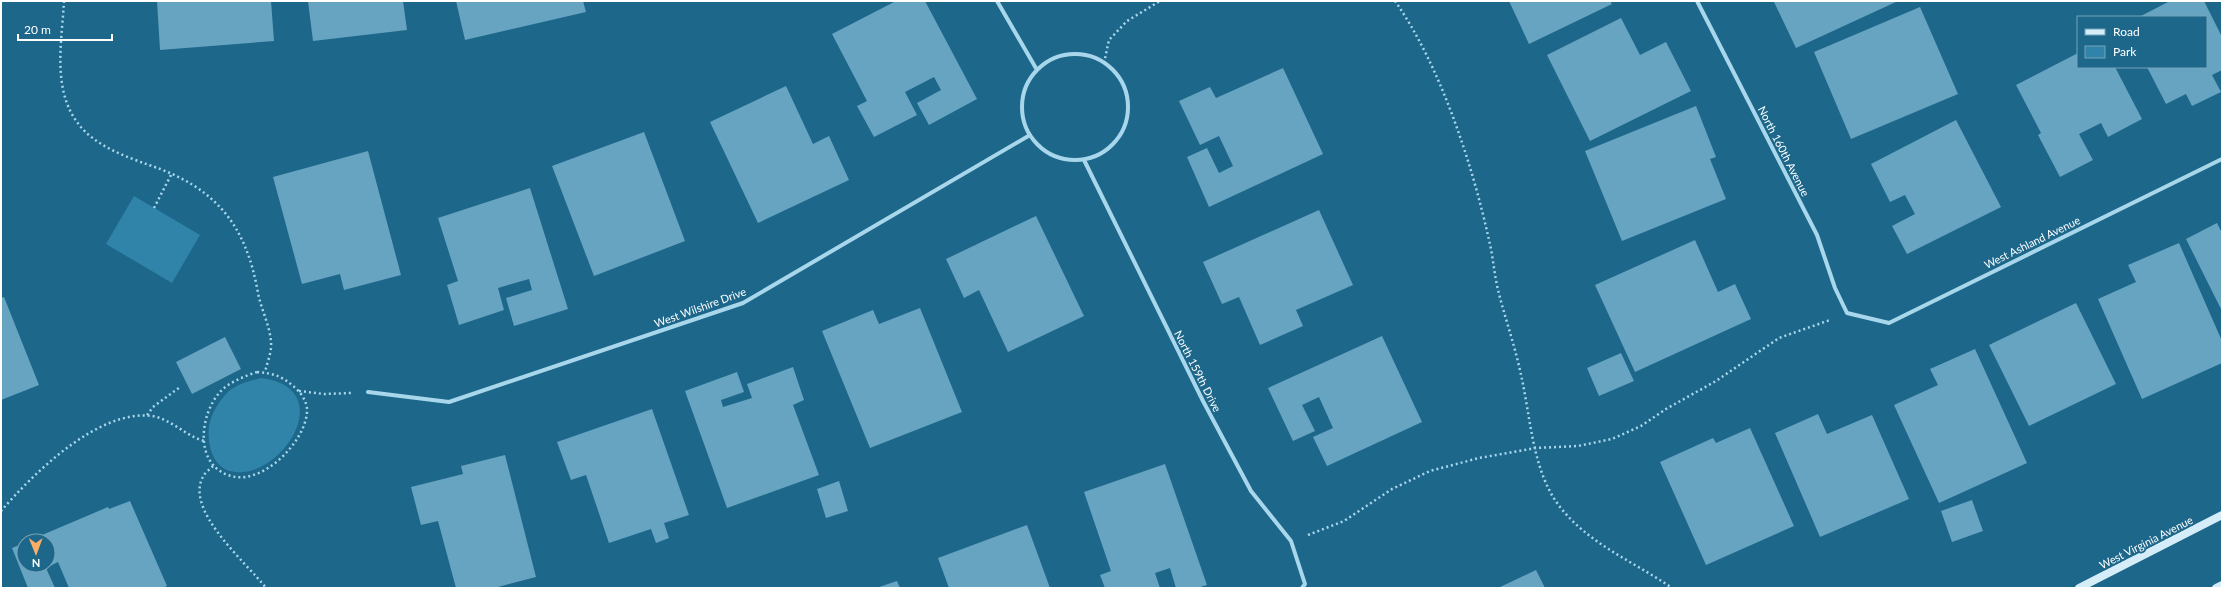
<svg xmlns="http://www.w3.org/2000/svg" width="2223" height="589" viewBox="0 0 2223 589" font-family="Lato,sans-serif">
<rect width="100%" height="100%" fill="#1d678b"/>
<!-- green -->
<path fill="#3083a9" d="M134 196 200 235 172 283 106 244Z
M261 378C342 388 279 484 230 471 212 466 207 443 209 426 211 414 219 401 228 392 237 384 250 381 261 378Z"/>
<!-- building -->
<path fill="#67a4c1" d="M157 1H271L274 41 160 50Z
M308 1H403L407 30 313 41Z
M456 1H583L586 12 465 40Z
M896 1H925L977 99 929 125 917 103 941 90 934 77 905 92 917 115 874 137 857 106 867 101 832 34Z
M1509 1H1610L1612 4 1529 44Z
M1777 1H1898L1796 48 1774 2Z
M2170 1H2204L2222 37V70L2212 75 2221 92 2192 106 2186 94 2166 104 2147 67H2206V17H2139Z
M1920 7 1958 94 1851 139 1814 52Z
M1621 18 1640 55 1666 42 1691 91 1590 141 1547 55Z
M2078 53V67H2115L2142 119 2108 137 2101 123 2079 134 2093 160 2060 177 2038 135 2041 133 2016 85Z
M1283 68 1323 154 1209 207 1187 157 1207 148 1219 173 1233 166 1219 136 1200 145 1179 101 1210 87 1216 98Z
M786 86 813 144 829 136 849 180 758 223 710 122Z
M1696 106 1716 157 1710 159 1726 199 1622 241 1585 151Z
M1956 120 2001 207 1907 254 1892 226 1915 214 1905 195 1890 202 1871 164Z
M644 132 685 241 594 276 552 166Z
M368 151 401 275 344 290 340 274 302 284 273 177Z
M530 188 568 309 514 326 506 298 532 290 529 279 498 288 504 310 459 325 447 285 458 281 438 218Z
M1319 210 1353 285 1296 310 1303 326 1260 345 1239 297 1222 304 1203 262Z
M1036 216 1084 316 1008 352 979 290 964 298 946 259Z
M2217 223 2222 233V311L2186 239Z
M1695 240 1718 292 1735 284 1751 319 1635 372 1595 285Z
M2179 243 2222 341V363L2142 399 2098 299 2136 282 2128 265Z
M4 297 39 385 1 400V298Z
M2076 303 2116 384 2029 426 1989 345Z
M920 308 962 412 870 448 822 331 873 310 879 324Z
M1382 336 1422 422 1327 466 1313 437 1333 428 1319 397 1302 405 1315 431 1293 441 1268 388Z
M225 337 241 369 192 394 176 362Z
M1975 349 2027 463 1939 503 1894 405 1938 385 1930 369Z
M1621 353 1634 381 1599 396 1587 368Z
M793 367 804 400 793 405 819 475 727 508 685 391 737 372 744 392 721 400 723 407 752 398 747 384Z
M652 409 689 515 664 523 669 538 656 543 651 529 609 543 586 475 571 480 557 442Z
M1818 414 1827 434 1872 415 1909 499 1820 537 1775 433Z
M1750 428 1794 526 1706 565 1660 462 1713 438 1716 443Z
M505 455 536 577 494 588H456L438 521 421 525 411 487 463 474 461 466Z
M1165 464 1207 585 1197 588H1176L1170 568 1155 573 1160 588H1105L1100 575 1111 571 1084 492Z
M839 481 848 511 826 518 817 489Z
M1972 500 1983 531 1952 542 1941 511Z
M130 501 167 586 162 588H69L58 562 46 568 55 588H28L12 548 24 543V565H48V541H28L108 507 109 509Z
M1027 525 1050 588H949L938 558Z
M1536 570 1545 588H1498Z
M897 581 900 588H876Z"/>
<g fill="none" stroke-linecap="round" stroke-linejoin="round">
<!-- path -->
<path stroke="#a8d7ec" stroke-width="2.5" stroke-dasharray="2 3" stroke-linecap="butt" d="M64 1C62 40 52 88 77 122 93 145 124 156 149 165 215 187 246 224 258 293 261 309 270 326 271 342 272 352 267 363 265 372
M1395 1C1440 65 1472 163 1489 240 1493 256 1494 273 1498 290 1505 318 1515 346 1521 375 1531 418 1532 471 1560 507 1590 545 1633 561 1672 588
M1104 63 1109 40 1127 21 1160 1
M154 208 172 173
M257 372C272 373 282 376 293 386 300 391 308 402 307 412 305 443 260 488 228 475 194 463 200 414 220 392 229 382 245 376 257 372Z
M299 391 324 394 351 393
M147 415 153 407 180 387
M213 466C210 469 206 472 204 475 182 509 247 563 266 588
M1 511C33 474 98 409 152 416 171 419 186 436 204 441
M1308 535 1344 521 1392 489 1430 471 1479 458 1536 448 1578 446 1612 439 1641 426 1666 409 1716 381 1779 338 1830 320"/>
<!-- street -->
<path stroke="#a8d7ec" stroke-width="4" d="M997 1 1037 70
M1697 1 1817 235 1835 288 1847 313 1889 323 2222 159
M1022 107a53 53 0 1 1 106 0a53 53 0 1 1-106 0Z
M1084 160 1203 401 1251 491 1291 541 1305 584 1302 588
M368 392 449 402 743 303 1030 135"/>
<!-- secondary -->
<path stroke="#d5edf9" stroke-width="8" d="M2079 588 2222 515
M2216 588 2222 585"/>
</g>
<g text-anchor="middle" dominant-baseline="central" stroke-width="4" stroke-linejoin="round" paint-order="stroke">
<!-- street labels -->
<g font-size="11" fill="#fff" stroke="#1d678b">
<text transform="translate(1784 151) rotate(63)">North 160th Avenue</text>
<text transform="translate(2032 242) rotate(-26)">West Ashland Avenue</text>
<text transform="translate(700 307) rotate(-20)">West Wilshire Drive</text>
<text transform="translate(1198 371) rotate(63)">North 159th Drive</text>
<text transform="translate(2146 542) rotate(-27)">West Virginia Avenue</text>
</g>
</g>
<!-- border -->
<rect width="2223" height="589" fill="none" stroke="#ffffff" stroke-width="4"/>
<!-- legend -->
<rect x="2077" y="16" width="130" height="52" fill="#1d678b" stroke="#77a4b9"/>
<rect x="2085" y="29" width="20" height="6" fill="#d5edf9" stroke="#77a4b9"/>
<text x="2113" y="36" font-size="12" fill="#ffffff">Road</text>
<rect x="2085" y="46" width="20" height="12" fill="#3083a9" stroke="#77a4b9"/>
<text x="2113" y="56" font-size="12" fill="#ffffff">Park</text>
<!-- north arrow -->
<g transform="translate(36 553) rotate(179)"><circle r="19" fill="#1d678b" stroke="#77a4b9"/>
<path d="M0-3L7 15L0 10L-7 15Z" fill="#fcae66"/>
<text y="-6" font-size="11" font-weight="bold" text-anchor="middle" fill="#ffffff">N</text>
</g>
<!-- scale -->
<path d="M18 34v6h94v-6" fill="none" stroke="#ffffff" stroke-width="2"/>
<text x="24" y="34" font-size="12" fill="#ffffff" stroke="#1d678b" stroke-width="3" paint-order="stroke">20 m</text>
</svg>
